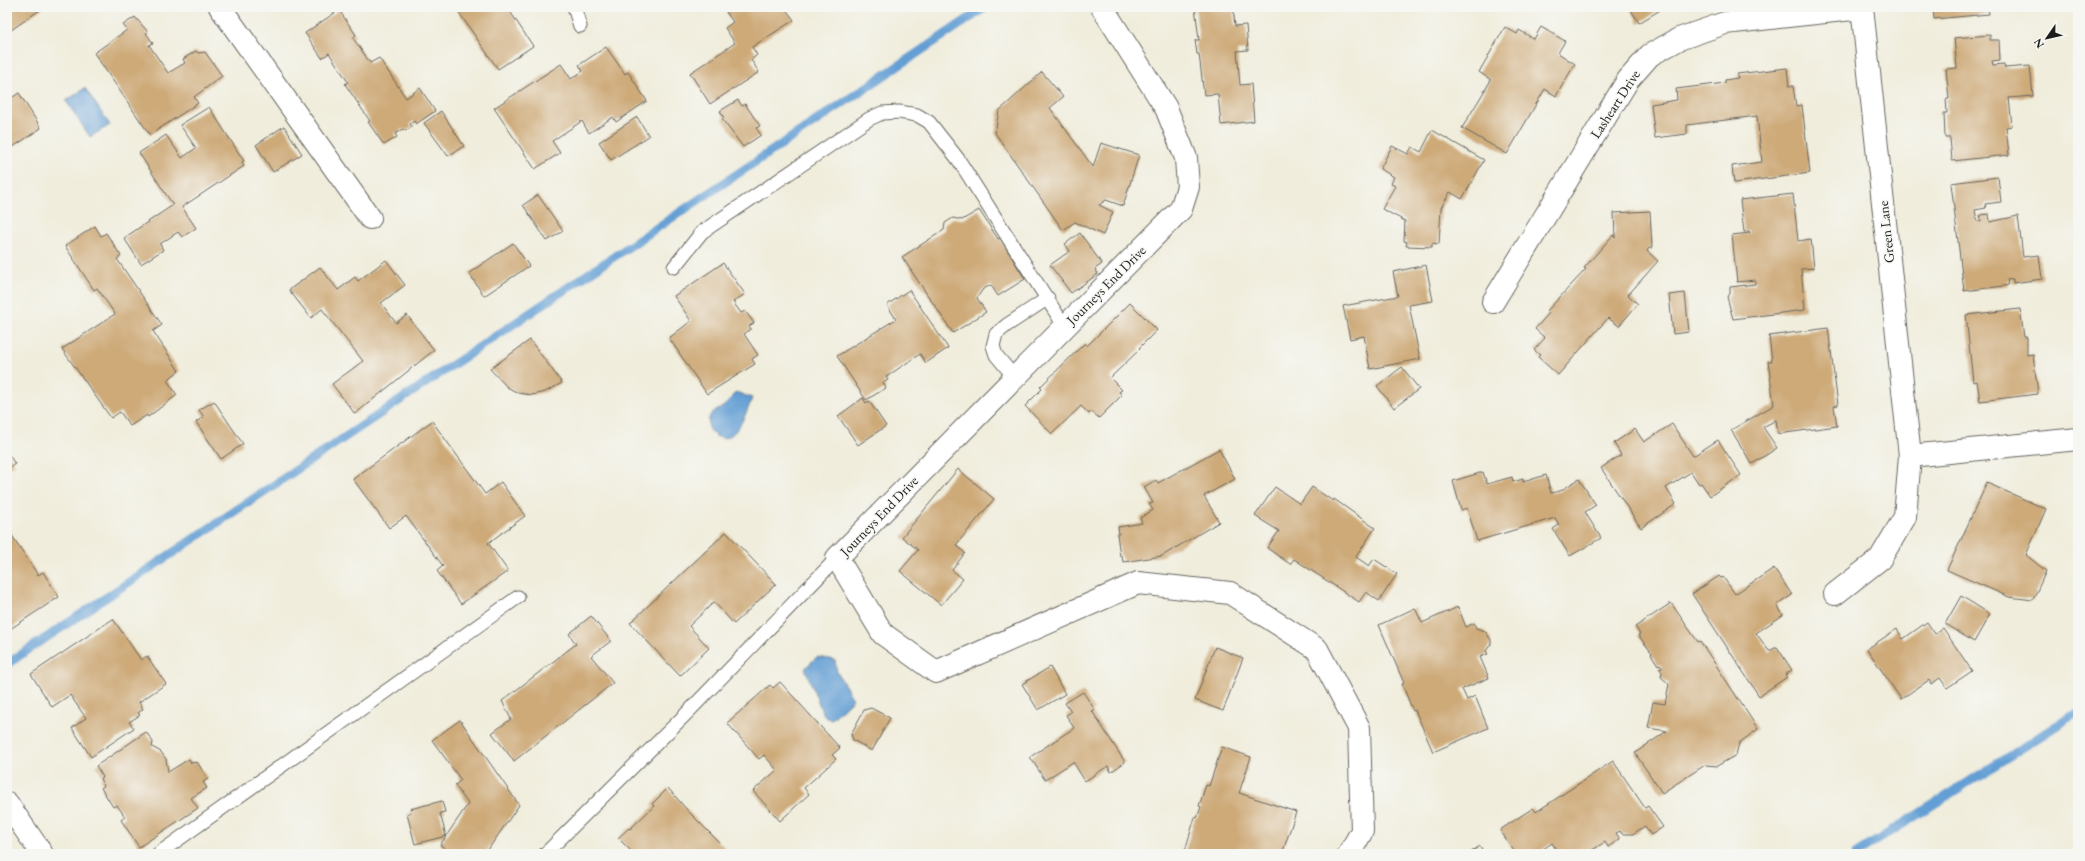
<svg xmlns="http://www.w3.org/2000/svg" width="2085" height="861" viewBox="0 0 2085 861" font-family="'EB Garamond',serif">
<rect width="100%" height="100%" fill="#f6f6f2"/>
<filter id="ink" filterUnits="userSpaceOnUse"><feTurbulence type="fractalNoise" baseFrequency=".025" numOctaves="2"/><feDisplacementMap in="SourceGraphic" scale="8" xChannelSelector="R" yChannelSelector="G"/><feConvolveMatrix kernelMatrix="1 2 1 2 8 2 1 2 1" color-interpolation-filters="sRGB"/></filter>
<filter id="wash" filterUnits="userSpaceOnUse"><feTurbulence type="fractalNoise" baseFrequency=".012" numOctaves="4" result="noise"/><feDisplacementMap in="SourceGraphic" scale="16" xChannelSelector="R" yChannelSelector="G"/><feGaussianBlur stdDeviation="0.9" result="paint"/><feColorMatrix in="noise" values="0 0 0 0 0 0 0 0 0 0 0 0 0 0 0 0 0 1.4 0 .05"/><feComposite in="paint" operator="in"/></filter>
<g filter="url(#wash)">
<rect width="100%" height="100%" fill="#f0eddc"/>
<!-- water -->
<path fill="#649fd4" stroke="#405e78" d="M85 88 110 125 90 137 66 101Z
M736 392 752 398C746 415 731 455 709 430 706 407 717 415 728 402 731 399 733 395 736 392Z
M817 657 835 660 837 672 853 699 832 719 827 718 822 712 805 668Z"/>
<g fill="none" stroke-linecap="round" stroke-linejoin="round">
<!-- stream -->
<path stroke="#649fd4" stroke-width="9" d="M7 664 986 7
M1856 854 2078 712"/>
</g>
<g id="blocks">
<!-- building -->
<path fill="#ceaa79" d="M7 7H44L7 33Z
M455 7H507L533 46 498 69Z
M734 7H784L794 20 752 47 757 55 751 60 759 72 710 104 690 73 735 43 725 28 733 22 726 12Z
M1195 7H1233L1235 26 1246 25 1248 50 1237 51 1240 85 1251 84 1254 121 1221 125 1218 94 1204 95 1199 54H1197L1195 40H1199Z
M1629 7H1665L1639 23Z
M1933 7H1988L1989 14 1934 19Z
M339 10 356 35 353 38 370 63 379 58 406 98 420 88 435 111 416 124 414 121 410 124 412 127 405 131 403 129 395 134 397 137 384 145 368 122 370 121 345 84 348 82 329 53 322 58 305 33Z
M135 17 148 32 146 33 153 43 149 45 168 73 185 63 183 59 196 51 198 53 205 52 222 76 194 97 198 103 150 135 94 53 127 30 123 25Z
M1505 27 1517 34 1519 30 1534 39 1541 27 1565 41 1558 53 1575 64 1556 96 1545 89 1507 154 1462 128 1491 80 1479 72Z
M1990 35V40H1999L2000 60 1992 61 1993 65 2004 64 2005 68 2030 66 2033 96 2009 98 2012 126 2006 127 2009 155 1952 161 1950 138H1945L1944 113H1947L1946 99H1949L1946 69 1957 68 1954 38Z
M606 47 625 74 628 72 647 101 616 122 613 117 589 133 582 121 552 141 560 153 535 169 494 108 561 64 571 79 583 71 579 65Z
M1787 68 1789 86H1793L1796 106 1802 105 1810 173 1734 183 1732 166 1762 162 1757 116 1687 125V134L1655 138 1651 104 1677 100 1676 89 1725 83V80L1738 78 1737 74Z
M1042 72 1063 97 1050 108 1093 167 1101 143 1139 155 1123 206 1106 200 1099 205 1113 212 1103 235 1075 222 1063 230 995 133 999 111Z
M19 93 41 128 10 149 7 144V101Z
M738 100 742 106 745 104 760 126 756 128 761 135 743 147 722 119 724 118 720 111Z
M209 107 244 161 242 162 244 166 182 207 196 228 182 237 178 232 160 244 163 250 141 264 124 238 173 205 139 153 166 135 182 158 196 148 180 125Z
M441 111 464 146 448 156 424 123Z
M637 117 649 136 611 160 599 142Z
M284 126 302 154 273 172 256 145Z
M1432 130 1484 160 1462 199 1450 192 1441 208 1439 244 1432 243V247L1406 246 1407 242 1404 241 1405 221 1382 209 1395 186 1391 184 1394 177 1380 169 1392 146 1408 154 1412 147 1421 152Z
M1998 177 2001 202 1985 204 1986 208 1975 210 1977 221H1981L1980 215 1989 214 1990 222 2018 216 2023 257 2039 255 2042 279 2013 283V279L2007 280 2008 285 2004 286 1964 291 1951 183Z
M1793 194 1798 241 1811 239 1814 268 1801 269 1805 310 1733 319 1727 297 1730 294V287L1755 284V280L1737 282 1732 235 1750 233 1749 231 1744 232 1740 200Z
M538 195 563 231 547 241 523 205Z
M979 210 998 239 1000 238 1025 279 998 296 991 285 983 289 977 298 986 312 953 333 902 257 944 230 945 223 953 218 962 220Z
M1650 211 1652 248H1649L1647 251 1658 261 1628 295 1638 304 1619 326 1608 318 1558 375 1538 357 1540 355 1534 350 1545 338 1535 329 1549 313 1547 311 1586 269 1584 268 1613 235 1615 238 1614 213Z
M95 226 101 236 106 233 121 256 117 259 162 325 153 331 179 371 167 380 177 395 148 417 147 415 130 426 120 412 111 418 62 349 115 314 97 288 94 290 65 246Z
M1080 233 1102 264 1095 269 1098 274 1071 293 1050 265 1070 251 1065 244Z
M513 243 529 266 484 296 469 273Z
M386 260 405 285 381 303 396 323 407 315 434 350 355 414 332 384 363 361 322 309 311 318 289 290 320 267 338 290 355 277 358 281Z
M723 263 745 294 733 302 741 313 745 311 754 323 749 326 751 329 744 334 758 355 752 359 755 364 707 394 669 338 691 321 674 296Z
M1426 265 1433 301 1409 305 1420 359 1370 369 1364 336 1350 339 1343 306 1398 296 1393 272Z
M909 290 948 348 926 363 920 354 886 377 888 380 883 383 886 388 866 400 837 356 896 319 887 305Z
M1685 293 1689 332 1673 334 1669 295Z
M1130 303 1157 330 1139 348 1140 349 1110 378 1122 390 1119 392 1122 395 1099 418 1091 411 1089 414 1081 406 1052 434 1025 406 1042 389 1040 387 1085 343 1087 346Z
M2020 309 2024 337H2027V355L2033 354 2038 394 1980 401 1977 381 1973 382 1966 315Z
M1828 328 1838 405 1834 406 1837 426 1778 434 1776 420 1763 427 1777 448 1752 464 1731 430 1774 405 1768 361H1772L1769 336Z
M530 340 562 383 545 392 532 395 518 393 507 387 490 369Z
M1402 367 1419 389 1394 408 1377 386Z
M863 398 866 403 869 401 886 426 858 445 838 416Z
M214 401 243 444 221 459 196 422 204 417 199 410Z
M432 421 485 494 501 482 525 516 488 543 508 571 461 604 437 571 443 566 406 516 389 528 353 479Z
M1672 424 1693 456 1718 440 1741 475 1710 496 1701 483 1699 484 1691 472 1666 488 1676 504 1641 528 1601 468 1621 455 1614 443 1635 429 1644 442Z
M1219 449 1235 479 1204 496 1219 522 1162 556 1123 562 1122 556H1120L1117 534H1119L1118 527 1142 523 1140 518 1153 510 1149 504 1153 503 1144 487 1156 480 1158 483Z
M7 452 15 464 7 469Z
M958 469 994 499 956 545 965 553 952 570 963 579 941 605 900 571 918 550 902 537Z
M1483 472 1487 484 1512 477 1513 482 1523 479V482L1546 475 1551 493 1560 491 1579 479 1596 505 1585 512 1601 538 1570 556 1553 529 1559 525 1555 518 1477 541 1467 508 1461 510 1453 481Z
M1987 483 2046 509 2026 555 2046 571 2033 600 2009 597 1947 570Z
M1275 487 1300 504 1312 487 1333 501 1334 499 1375 528 1356 557 1369 566 1374 559 1397 574 1379 601 1366 592 1359 602 1294 559 1290 564 1267 548 1279 531 1255 516Z
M9 531 38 575 43 572 59 597 7 631V532Z
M726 532 776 584 734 624 714 602 689 626 709 648 680 676 630 623Z
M1774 568 1792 595 1777 605 1783 615 1756 633 1769 651 1777 647 1792 670 1785 675 1787 677 1759 696 1692 594 1719 576 1721 578 1723 577 1735 594Z
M1961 596 1990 614 1974 642 1945 624Z
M1671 603 1698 642 1700 641 1758 729 1739 743 1736 755 1717 766 1705 765 1662 793 1635 753 1667 731 1648 728 1653 702 1665 704 1669 684 1661 677 1662 672 1659 668 1662 667 1660 664 1658 665 1651 654 1652 653 1638 635 1640 634 1635 627Z
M1458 607 1466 627 1474 623 1476 628 1485 631 1491 640V644L1486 651 1488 654 1480 657 1489 678 1462 689 1467 700 1475 696 1488 728 1433 752 1415 710 1413 711 1402 684 1404 683 1379 625 1415 608 1422 623Z
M591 616 611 641 591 656 613 683 514 761 492 733 511 719 502 701 576 644 569 634Z
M113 619 141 660 147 656 166 684 139 702 143 709 138 713 140 715 129 722 134 728 91 757 72 728 86 718 70 695 52 707 31 674Z
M1927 622 1935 634 1943 628 1972 671 1947 688 1940 678 1931 684 1929 680 1901 699 1867 649 1897 629 1903 639Z
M1215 647 1243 658 1223 711 1195 700Z
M1050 667 1065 694 1038 710 1022 684Z
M780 682 840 748 832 755 836 759 804 788 809 794 780 821 753 791 777 770 764 755 759 759 727 723 770 685 773 688Z
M1083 692 1095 710 1092 711 1125 762 1111 772 1108 766 1085 781 1073 762 1045 780 1030 757 1074 728 1066 715 1071 712 1065 703Z
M871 708 890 718 872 751 853 740 851 734 864 710Z
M460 720 519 805 485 854H454L440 845 468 804 455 785 461 780 432 740Z
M146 732 153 742 152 747 161 752 166 759 168 772 189 759 191 763 197 762 208 779 203 782 207 788 191 798 198 808 139 847 121 820 125 817 117 805 113 807 101 788 104 786 100 779 103 777 96 766Z
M1222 747 1251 757 1239 793 1296 812 1282 854H1184L1195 817 1197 818 1201 807 1199 806 1206 785 1209 786Z
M1613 761 1645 808 1648 806 1663 827 1651 835 1645 826 1633 834H1622L1620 831 1616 833 1620 839 1608 847 1605 842 1586 854H1559L1552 843 1536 854H1516L1500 830 1533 808 1536 812Z
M668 788 688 811 731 854H634L618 838 629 828 630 829 654 806 652 804Z
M442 801 445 812 440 813 446 836 415 844 407 814 411 812 410 809Z
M1480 846 1485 854H1468Z"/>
</g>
</g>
<g filter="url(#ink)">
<use href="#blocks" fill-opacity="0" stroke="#66655f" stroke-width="1"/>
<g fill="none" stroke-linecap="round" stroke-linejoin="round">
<defs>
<path id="service" d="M574 7 580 26
M674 267 702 232 869 119 882 113 899 112 917 115 929 122 958 159 1065 327
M1015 378 996 355 993 346 996 334 1007 325 1048 298
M158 854 518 597
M545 854 689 711 837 558"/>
<path id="minor" d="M220 7 370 218
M1102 7 1166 108 1186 158 1188 187 1181 209 837 558 883 634 936 672 1138 583 1230 593 1317 649 1359 728 1362 831 1349 854
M1493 302 1628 80 1650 55 1679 39 1725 23 1862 8
M1910 456 2078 439
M1835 594 1880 559 1905 517 1910 456 1862 7
M7 803 42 854"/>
</defs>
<!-- service casing -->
<use href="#service" stroke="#66655f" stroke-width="15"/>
<!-- minor casing -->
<use href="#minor" stroke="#66655f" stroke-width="24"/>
<!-- service -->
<use href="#service" stroke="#fff" stroke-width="13"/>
<!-- minor -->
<use href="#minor" stroke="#fff" stroke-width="22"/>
</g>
</g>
<g text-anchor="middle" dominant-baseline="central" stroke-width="3" stroke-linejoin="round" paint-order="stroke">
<!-- street labels -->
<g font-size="14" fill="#1c1c1c" stroke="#f6f6f2">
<text transform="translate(1615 104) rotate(-57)">Lasheart Drive</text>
<text transform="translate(1886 232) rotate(-96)">Green Lane</text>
<text transform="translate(1106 285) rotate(-45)">Journeys End Drive</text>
<text transform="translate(879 516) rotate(-46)">Journeys End Drive</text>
</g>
</g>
<!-- margin -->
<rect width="2085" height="861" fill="none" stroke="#f6f6f2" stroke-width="24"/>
<!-- north arrow -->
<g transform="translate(2047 38) rotate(236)" stroke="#f6f6f2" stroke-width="3" paint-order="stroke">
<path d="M0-3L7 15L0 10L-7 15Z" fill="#1c1c1c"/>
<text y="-6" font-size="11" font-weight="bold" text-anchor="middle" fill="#1c1c1c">N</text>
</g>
</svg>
